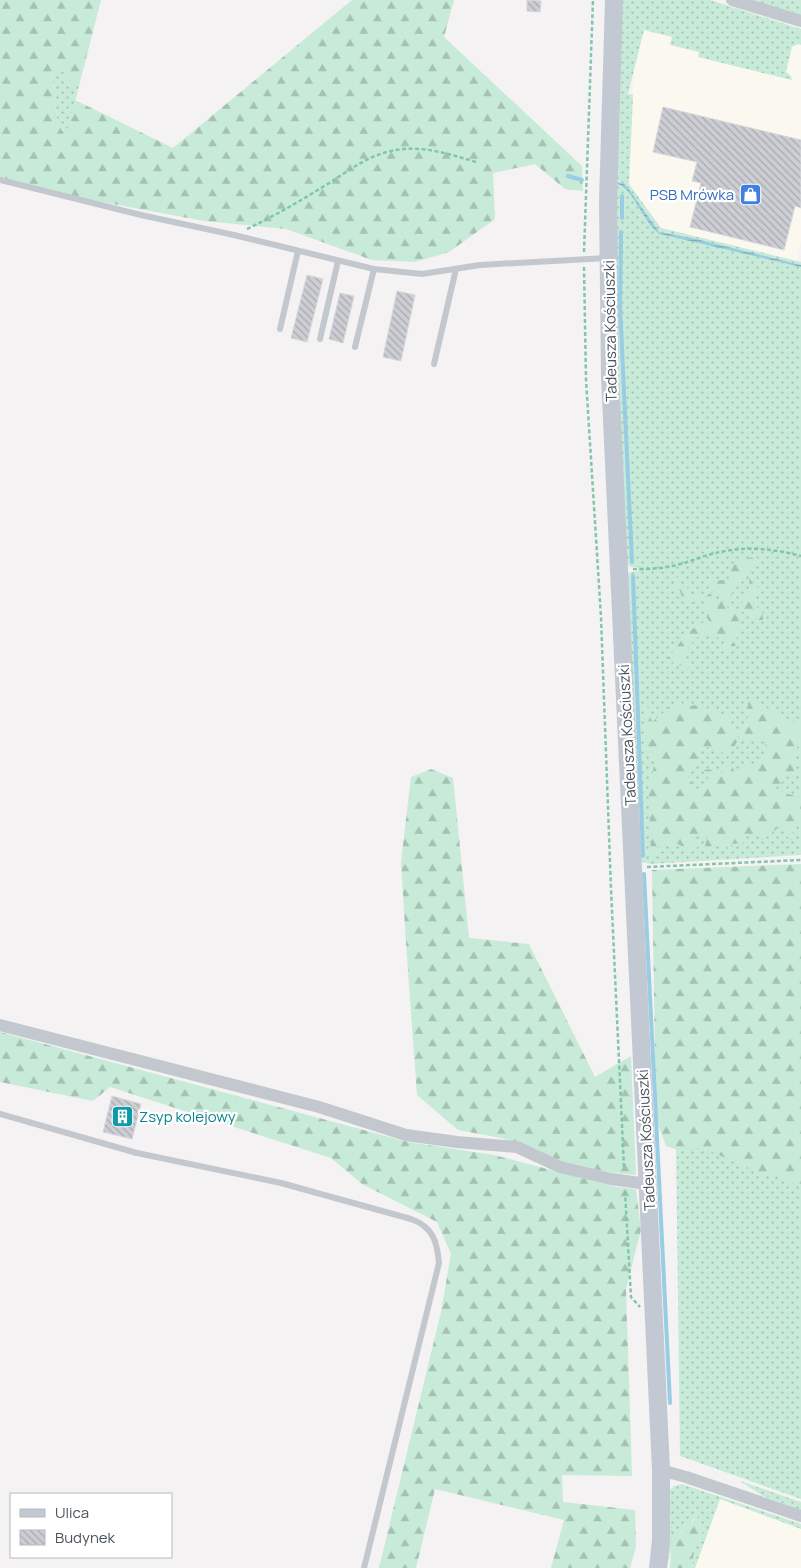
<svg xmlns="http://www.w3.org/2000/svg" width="801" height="1568" viewBox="0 0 801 1568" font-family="Manrope,sans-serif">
<defs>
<pattern id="grass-dots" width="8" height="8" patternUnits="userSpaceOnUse" patternTransform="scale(1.25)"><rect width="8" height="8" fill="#c7ebd8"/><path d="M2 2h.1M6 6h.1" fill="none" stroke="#a4c1b2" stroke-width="1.8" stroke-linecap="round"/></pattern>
<pattern id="forest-firs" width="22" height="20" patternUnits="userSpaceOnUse" patternTransform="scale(1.25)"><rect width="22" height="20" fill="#c7ebd8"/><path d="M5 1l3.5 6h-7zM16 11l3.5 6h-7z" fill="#a4c1b2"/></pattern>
<pattern id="water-rules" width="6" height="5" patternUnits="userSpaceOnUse" patternTransform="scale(1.25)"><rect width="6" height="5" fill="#99cde3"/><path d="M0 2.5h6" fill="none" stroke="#7fa9bb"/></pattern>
<pattern id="building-back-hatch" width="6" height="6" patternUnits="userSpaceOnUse" patternTransform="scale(1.25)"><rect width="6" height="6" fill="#cdced4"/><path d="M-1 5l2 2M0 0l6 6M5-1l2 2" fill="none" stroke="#a9aaaf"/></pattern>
</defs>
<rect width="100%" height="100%" fill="#f4f2f2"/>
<!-- commercial -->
<path fill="#fbf9ef" d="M637 0 801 38V242L796 261 661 228 629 184Z
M720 1499 801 1529V1568H695Z"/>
<!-- grass -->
<path fill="url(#grass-dots)" d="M622 0H710L801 29V45L798 44 792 47 786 72 791 76 792 80 698 57 699 52 670 45 672 37 644 30 628 94 633 95 629 184 661 228 801 262V855H799L651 864 642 862 640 858 627 575 628 573 638 571V567H631L626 564 616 357 615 183 622 185 628 191 619 181H615L619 128Z
M750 0H801V16Z
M63 70 68 82 79 86 65 141 57 118 52 73Z
M676 1139 801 1178V1499L680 1456Z
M740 1481 801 1502V1510L763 1496Z
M682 1484 801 1524V1529L720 1499 695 1568H693C691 1555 698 1540 704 1529L696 1515C690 1527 687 1525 680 1533 672 1544 669 1555 667 1568L669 1491 674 1486Z"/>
<!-- forest -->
<path fill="url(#forest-firs)" d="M0 0H101L79 86 68 83 63 70 52 74 57 118 65 139 75 100 173 148 352 0H454L444 37 582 166 583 191 565 189 535 164 493 173 495 219 449 252 415 262 372 260 286 229 204 221 0 183Z
M755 557 762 561C745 575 733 581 730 604L722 596 720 586 715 597 718 602 721 600 726 607 737 611C740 608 748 592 750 587 750 585 749 580 749 578L760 590 754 598 753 605 762 610 763 620H754L743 611 740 614 741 639 733 635 731 640 736 645 726 652 724 641 710 633 696 638 685 652 689 669 672 662 667 667 668 658 682 640 680 636 704 622H709L705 609 708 603 705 597 714 591 709 582 730 579 731 566 743 559Z
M682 576 681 584H688L687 591 690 595 701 591V597L694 604 686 598 682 597 680 591 676 589V578Z
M644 696 652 722 673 705 682 702 683 707 703 704 711 713 714 707 722 716 731 714 727 722 739 739 728 756 712 747 702 748 688 777 695 788 702 790 699 781 705 786 712 785 704 770 714 769 722 774V767L732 766 736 775 742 767 760 762 767 749 763 738 744 740 738 733 739 726 744 725 748 717V702L755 700 762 709 771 708 787 724 800 719 801 707C801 730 796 752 794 775L778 779 783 786 770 788 801 798V821L793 832 791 841 780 826 763 840 757 834H746L743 843 732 844V853L725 844H718L710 852 705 846 708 834 689 838 700 845 692 852 678 844 657 845 660 854H651L648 782 651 780 655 760 646 754Z
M431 769 453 778 469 938 529 944 595 1077 631 1056 636 1175 614 1173 564 1163 528 1146 501 1138 458 1130 417 1095 406 943 401 862 411 777Z
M801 864V1186L770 1177 707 1150 699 1148H690L682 1151 666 1146 656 1119 652 870Z
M0 1032 408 1142 494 1155 617 1187 636 1189 641 1230 626 1289 632 1476 562 1475 563 1502 635 1510 636 1547 630 1568H551L564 1520 435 1489 416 1568H379L441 1312 451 1254 437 1222 362 1184 331 1158 110 1087 93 1101 0 1082Z
M696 1515 704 1529C698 1540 691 1555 693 1568H670L672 1535 680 1534 683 1529 682 1525 690 1520 692 1524Z"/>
<!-- water -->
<path fill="url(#water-rules)" d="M615 181 624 184 628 188 659 232 692 238 801 265V267L660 234C642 223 635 188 615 183Z"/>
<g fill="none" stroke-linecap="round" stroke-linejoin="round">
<!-- stream -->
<path stroke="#99cde3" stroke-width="4" d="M568 176 582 180
M622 218V196
M621 232 620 306 632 562
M633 576 643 856
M644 874 670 1403"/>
</g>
<!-- building -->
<path fill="url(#building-back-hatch)" stroke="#d7d8dc" d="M527 0 541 1 540 12 527 11Z
M663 107 801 140V208L795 206 784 250 690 227 701 183 692 181 697 162 653 152Z
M307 275 323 279 307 342 291 338Z
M397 291 415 295 401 361 383 357Z
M340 293 354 296 343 343 329 339Z
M112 1096 141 1104 132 1139 103 1132Z"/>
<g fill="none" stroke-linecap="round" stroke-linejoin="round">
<!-- path -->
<path stroke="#83c5ab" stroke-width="2.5" stroke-dasharray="4 2.5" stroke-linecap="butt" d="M247 229C272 217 297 203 321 188 350 171 369 152 404 149 429 147 452 155 476 162
M584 252 593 0
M584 267 586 380 601 617 611 889 624 1168
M633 569C646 569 659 569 672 566 688 563 704 555 720 552 747 546 775 549 801 556
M647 867 801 860
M625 1191 631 1297 640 1307"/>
<!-- service -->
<path stroke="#c2c8ce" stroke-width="6" d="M0 180 141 215 234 235 374 269 422 274 480 265 607 258
M280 329 298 251
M320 339 338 261
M355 347 374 269
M434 364 456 269
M0 1114 137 1153 281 1183 411 1219C433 1227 437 1241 439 1263L364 1568"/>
<!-- minor -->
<path stroke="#c2c8ce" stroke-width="12" d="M732 0 801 21
M0 1025 319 1107 406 1135 457 1142 517 1147 560 1167 611 1179 647 1184
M661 1470 686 1477 801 1516"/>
<!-- secondary -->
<path stroke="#c2c9d3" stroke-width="18" d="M614 0 608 202 610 377 661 1470V1540L658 1568"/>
</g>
<!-- icons -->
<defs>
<symbol id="shop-square" viewBox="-11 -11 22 22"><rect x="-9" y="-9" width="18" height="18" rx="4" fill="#3f7fe0" stroke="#fff"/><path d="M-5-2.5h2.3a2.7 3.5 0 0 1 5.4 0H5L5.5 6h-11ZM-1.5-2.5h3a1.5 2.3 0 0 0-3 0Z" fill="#fff"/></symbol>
<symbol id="building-square" viewBox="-11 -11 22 22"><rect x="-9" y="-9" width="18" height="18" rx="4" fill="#0f9aa8" stroke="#fff"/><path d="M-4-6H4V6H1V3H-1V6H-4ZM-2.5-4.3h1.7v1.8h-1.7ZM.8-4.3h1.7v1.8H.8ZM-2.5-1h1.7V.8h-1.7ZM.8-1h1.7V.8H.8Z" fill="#fff"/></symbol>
</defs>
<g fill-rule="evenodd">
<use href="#shop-square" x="738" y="182" width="25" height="25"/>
<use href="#building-square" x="110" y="1104" width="25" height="25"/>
</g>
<g text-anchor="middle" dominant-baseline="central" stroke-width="4.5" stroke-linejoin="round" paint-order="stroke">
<!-- shop labels -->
<g font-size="15" fill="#366cbe" stroke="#fff" text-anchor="end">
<text x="734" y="194">PSB Mrówka</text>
</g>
<!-- street labels -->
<g font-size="15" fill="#4c535d" stroke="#fff">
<text transform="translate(610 331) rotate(-91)">Tadeusza Kościuszki</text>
<text transform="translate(627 735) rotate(-93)">Tadeusza Kościuszki</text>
<text transform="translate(646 1140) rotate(-93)">Tadeusza Kościuszki</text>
</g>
<!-- culture labels -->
<g font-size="15" fill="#0d838f" stroke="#fff" text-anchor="start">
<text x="139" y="1116">Zsyp kolejowy</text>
</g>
</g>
<!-- legend -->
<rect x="10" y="1493" width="162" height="65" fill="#ffffff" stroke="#b7babe"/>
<rect x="20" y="1509" width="25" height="8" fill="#c2c9d3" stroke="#b7babe"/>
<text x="55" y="1518" font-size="15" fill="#4c535d">Ulica</text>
<rect x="20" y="1530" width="25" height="15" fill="url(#building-back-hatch)" stroke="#b7babe"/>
<text x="55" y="1543" font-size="15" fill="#4c535d">Budynek</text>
</svg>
